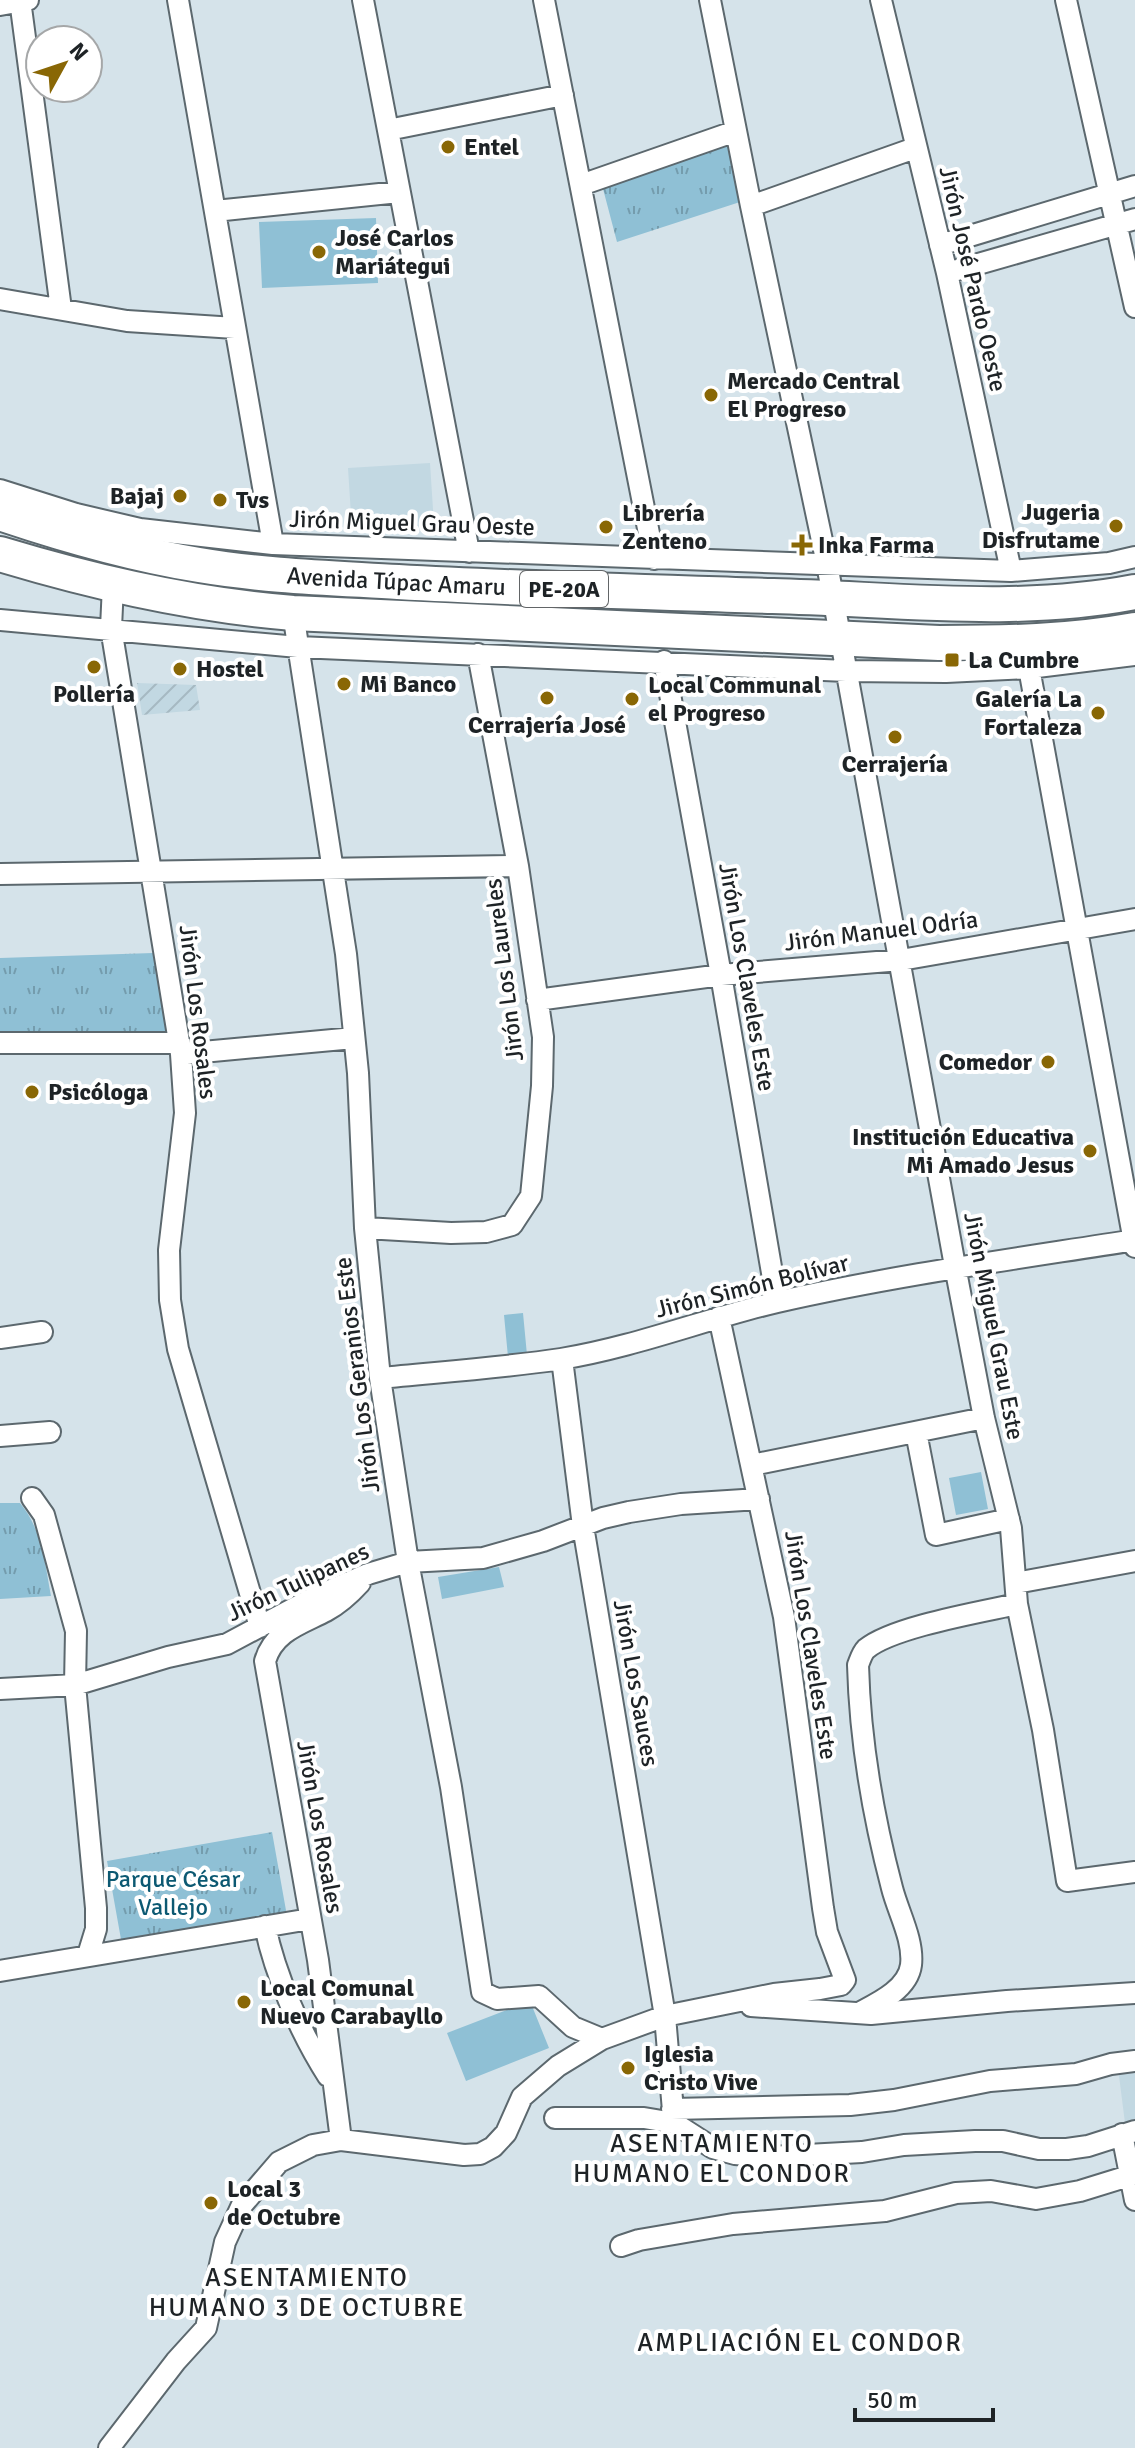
<svg xmlns="http://www.w3.org/2000/svg" width="1135" height="2448" viewBox="0 0 1135 2448" font-family="Signika,sans-serif">
<defs>
<pattern id="industrial-furrows" width="10" height="10" patternUnits="userSpaceOnUse" patternTransform="scale(2)"><rect width="10" height="10" fill="#c2d8e2"/><path d="M-1 1l2-2M0 10L10 0M9 11l2-2" fill="none" stroke="#a6b9c2"/></pattern>
<pattern id="park-tufts" width="24" height="20" patternUnits="userSpaceOnUse" patternTransform="scale(2)"><rect width="24" height="20" fill="#8fc0d5"/><path d="M3 7l-1-3M5 7V3M7 7l1-3M15 17l-1-3M17 17v-4M19 17l1-3" fill="none" stroke="#749cad"/></pattern>
</defs>
<rect width="100%" height="100%" fill="#d5e3ea"/>
<!-- built -->
<path fill="#c2d8e2" d="M430 463 434 525 352 530 348 468Z
M1135 2066V2121L1125 2123 1118 2068Z"/>
<!-- industrial -->
<path fill="url(#industrial-furrows)" d="M137 683 196 685 200 710 142 715Z"/>
<!-- grass -->
<path fill="#8fc0d5" d="M376 218 378 283 262 288 259 222Z
M523 1313 527 1355 508 1357 504 1315Z
M981 1472 988 1509 956 1515 949 1478Z
M499 1567 504 1587 442 1599 438 1577Z
M530 2001 549 2048 466 2081 447 2033Z"/>
<!-- park -->
<path fill="url(#park-tufts)" d="M728 145 740 202 617 242 602 185Z
M153 953 167 1036 0 1037V958Z
M0 1503H20C42 1529 45 1564 51 1596L0 1599Z
M272 1832 287 1916 122 1945 107 1861Z"/>
<g fill="none" stroke-linecap="round" stroke-linejoin="round">
<defs>
<path id="minor" d="M20 0 61 309
M178 0 273 544
M363 0 469 552
M544 0 654 559
M710 0 751 206 827 564 955 1266 984 1418 1011 1528 1017 1604 1043 1730 1067 1881 1135 1872
M881 0 947 273 1011 571
M1066 0 1135 307
M0 5 28 0
M388 130 563 95
M581 185 736 131
M751 206 915 148
M215 211 399 192
M940 245 1135 186
M947 273 1135 219
M0 299 127 321 235 328
M0 490 76 514 140 529 273 544 1011 571 1109 563 1135 557
M113 585 111 628 181 1054 185 1113 169 1250 170 1300 178 1349 260 1627
M293 613 346 954 358 1073 365 1228 380 1378 408 1562 451 1787 482 1992 497 1999 539 1996 573 2027 602 2039
M0 620 298 647 846 671 946 672 1029 668 1135 655
M664 661 721 975 777 1302
M1029 668 1135 1247
M0 874 518 866
M537 1000 721 975 901 960 1135 919
M0 1043H180
M181 1054 354 1038
M365 1228 451 1233 486 1232 512 1225 531 1196 542 1086 543 1037 518 866 478 654
M0 1338 42 1332
M562 1359 583 1526 665 2016 674 2123
M380 1378C440 1372 501 1368 561 1359 635 1347 705 1319 777 1302 896 1275 1015 1259 1135 1240
M916 1432 936 1535 1009 1519
M0 1436 50 1432
M752 1465 984 1418
M32 1498 44 1515 76 1631 75 1685 96 1908V1929L88 1955
M1016 1583 1135 1561
M0 1689 75 1685 168 1657 227 1644 313 1598 368 1574 408 1562 483 1558 543 1541 603 1518 629 1512 681 1504 759 1499
M265 1926C275 1975 301 2034 328 2076
M0 1971 310 1919
M751 2006 871 2014 1007 2001 1135 1993
M859 2013C878 2003 908 1989 911 1965 914 1940 898 1912 892 1888 873 1816 860 1741 858 1665 860 1660 862 1653 866 1649 892 1627 981 1612 1017 1604
M672 2109 850 2105 894 2100 990 2081 1076 2074 1111 2064 1135 2061
M555 2118H644L674 2123 713 2148 735 2154 770 2157 862 2152 904 2145 975 2141H1003L1039 2149H1067L1088 2146 1135 2131
M1122 2134 1135 2200
M341 2140 318 1960 265 1661C274 1631 301 1624 326 1611 339 1604 350 1594 360 1583
M621 2246 639 2240 733 2224 885 2211 956 2193 991 2191 1036 2199 1080 2191 1135 2174
M109 2448 176 2361 206 2328 225 2242 242 2205 279 2162 313 2145 341 2140 464 2155 480 2154 493 2147 506 2133 522 2097 558 2066 602 2039 665 2016 774 1994 820 1989 841 1985 845 1980 827 1932 823 1908 784 1617 719 1317"/>
<g id="trunk">
<path id="s1" d="M0 513C65 535 131 554 199 565 264 576 332 578 398 582 523 589 648 592 773 596 893 599 1016 615 1135 592"/>
<path d="M0 554C96 583 193 605 293 613L939 643C1006 643 1069 642 1135 630"/>
</g>
</defs>
<!-- minor casing -->
<use href="#minor" stroke="#5c686e" stroke-width="24"/>
<!-- trunk casing -->
<use href="#trunk" stroke="#5c686e" stroke-width="38"/>
<!-- minor -->
<use href="#minor" stroke="#fff" stroke-width="20"/>
<!-- trunk -->
<use href="#trunk" stroke="#fff" stroke-width="34"/>
</g>
<!-- markers -->
<g fill="#896705" stroke="#fff" stroke-width="3">
<circle cx="448" cy="147" r="8"/>
<circle cx="319" cy="252" r="8"/>
<circle cx="711" cy="395" r="8"/>
<circle cx="180" cy="496" r="8"/>
<circle cx="220" cy="500" r="8"/>
<circle cx="1116" cy="526" r="8"/>
<circle cx="606" cy="527" r="8"/>
<path d="M798 533h8v8h8v8h-8v8h-8v-8h-8v-8h8z"/>
<rect x="944" y="652" width="16" height="16" rx="4"/>
<circle cx="94" cy="667" r="8"/>
<circle cx="180" cy="669" r="8"/>
<circle cx="344" cy="684" r="8"/>
<circle cx="547" cy="698" r="8"/>
<circle cx="632" cy="699" r="8"/>
<circle cx="1098" cy="713" r="8"/>
<circle cx="895" cy="737" r="8"/>
<circle cx="1048" cy="1062" r="8"/>
<circle cx="32" cy="1092" r="8"/>
<circle cx="1090" cy="1151" r="8"/>
<circle cx="244" cy="2002" r="8"/>
<circle cx="628" cy="2068" r="8"/>
<circle cx="211" cy="2203" r="8"/>
</g>
<g text-anchor="middle" dominant-baseline="central" stroke-width="8" stroke-linejoin="round" paint-order="stroke">
<!-- shield labels -->
<rect fill="#fff" stroke="#626567" stroke-width="2" x="520" y="571" width="88" height="36" rx="6"/>
<g font-size="22" font-weight="bold" fill="#1e2326">
<text x="564" y="589">PE-20A</text>
</g>
<!-- poi labels -->
<g font-size="24" font-weight="bold" fill="#1e2326" stroke="#fff" text-anchor="start">
<text x="464" y="147">Entel</text>
<text x="335" y="238">José Carlos<tspan x="335" dy="28">Mariátegui</tspan></text>
<text x="727" y="381">Mercado Central<tspan x="727" dy="28">El Progreso</tspan></text>
<text x="164" y="496" text-anchor="end">Bajaj</text>
<text x="236" y="500">Tvs</text>
<text x="1100" y="512" text-anchor="end">Jugeria<tspan x="1100" dy="28">Disfrutame</tspan></text>
<text x="622" y="513">Librería<tspan x="622" dy="28">Zenteno</tspan></text>
<text x="818" y="545">Inka Farma</text>
<text x="968" y="660">La Cumbre</text>
<text x="196" y="669">Hostel</text>
<text x="360" y="684">Mi Banco</text>
<text x="648" y="685">Local Communal<tspan x="648" dy="28">el Progreso</tspan></text>
<text x="94" y="694" text-anchor="middle">Pollería</text>
<text x="1082" y="699" text-anchor="end">Galería La<tspan x="1082" dy="28">Fortaleza</tspan></text>
<text x="547" y="725" text-anchor="middle">Cerrajería José</text>
<text x="895" y="764" text-anchor="middle">Cerrajería</text>
<text x="1032" y="1062" text-anchor="end">Comedor</text>
<text x="48" y="1092">Psicóloga</text>
<text x="1074" y="1137" text-anchor="end">Institución Educativa<tspan x="1074" dy="28">Mi Amado Jesus</tspan></text>
<text x="260" y="1988">Local Comunal<tspan x="260" dy="28">Nuevo Carabayllo</tspan></text>
<text x="644" y="2054">Iglesia<tspan x="644" dy="28">Cristo Vive</tspan></text>
<text x="227" y="2189">Local 3<tspan x="227" dy="28">de Octubre</tspan></text>
</g>
<!-- street labels -->
<g font-size="24" fill="#1e2326" stroke="#fff">
<text transform="translate(973 279) rotate(77)">Jirón José Pardo Oeste</text>
<text transform="translate(412 523) rotate(2)">Jirón Miguel Grau Oeste</text>
<text stroke="none"><textPath href="#s1" startOffset="404">Avenida Túpac Amaru</textPath></text>
<text transform="translate(881 931) rotate(-7)">Jirón Manuel Odría</text>
<text transform="translate(504 970) rotate(-97)">Jirón Los Laureles</text>
<text transform="translate(747 977) rotate(80)">Jirón Los Claveles Este</text>
<text transform="translate(198 1012) rotate(83)">Jirón Los Rosales</text>
<text transform="translate(752 1286) rotate(-14)">Jirón Simón Bolívar</text>
<text transform="translate(994 1326) rotate(79)">Jirón Miguel Grau Este</text>
<text transform="translate(357 1375) rotate(-97)">Jirón Los Geranios Este</text>
<text transform="translate(298 1582) rotate(-25)">Jirón Tulipanes</text>
<text transform="translate(811 1645) rotate(81)">Jirón Los Claveles Este</text>
<text transform="translate(636 1683) rotate(80)">Jirón Los Sauces</text>
<text transform="translate(320 1827) rotate(80)">Jirón Los Rosales</text>
</g>
<!-- park labels -->
<g font-size="24" fill="#0c5972" stroke="#fff">
<text x="173" y="1879">Parque César<tspan x="173" dy="28">Vallejo</tspan></text>
</g>
<!-- neighbourhood labels -->
<g font-size="26" letter-spacing="2" fill="#1e2326" stroke="#fff">
<text x="712" y="2144">ASENTAMIENTO<tspan x="712" dy="30">HUMANO EL CONDOR</tspan></text>
<text x="307" y="2278">ASENTAMIENTO<tspan x="307" dy="30">HUMANO 3 DE OCTUBRE</tspan></text>
<text x="800" y="2343">AMPLIACIÓN EL CONDOR</text>
</g>
</g>
<!-- north arrow -->
<g transform="translate(64 64) rotate(50)"><circle r="38" fill="#ffffff" stroke="#a5a7a8" stroke-width="2"/>
<path d="M0-6L14 30L0 20L-14 30Z" fill="#896705"/>
<text y="-12" font-size="22" font-weight="bold" text-anchor="middle" fill="#1e2326">N</text>
</g>
<!-- scale -->
<path d="M855 2408v12h138v-12" fill="none" stroke="#1e2326" stroke-width="4"/>
<text x="867" y="2408" font-size="24" fill="#1e2326" stroke="#ffffff" stroke-width="6" paint-order="stroke">50 m</text>
</svg>
